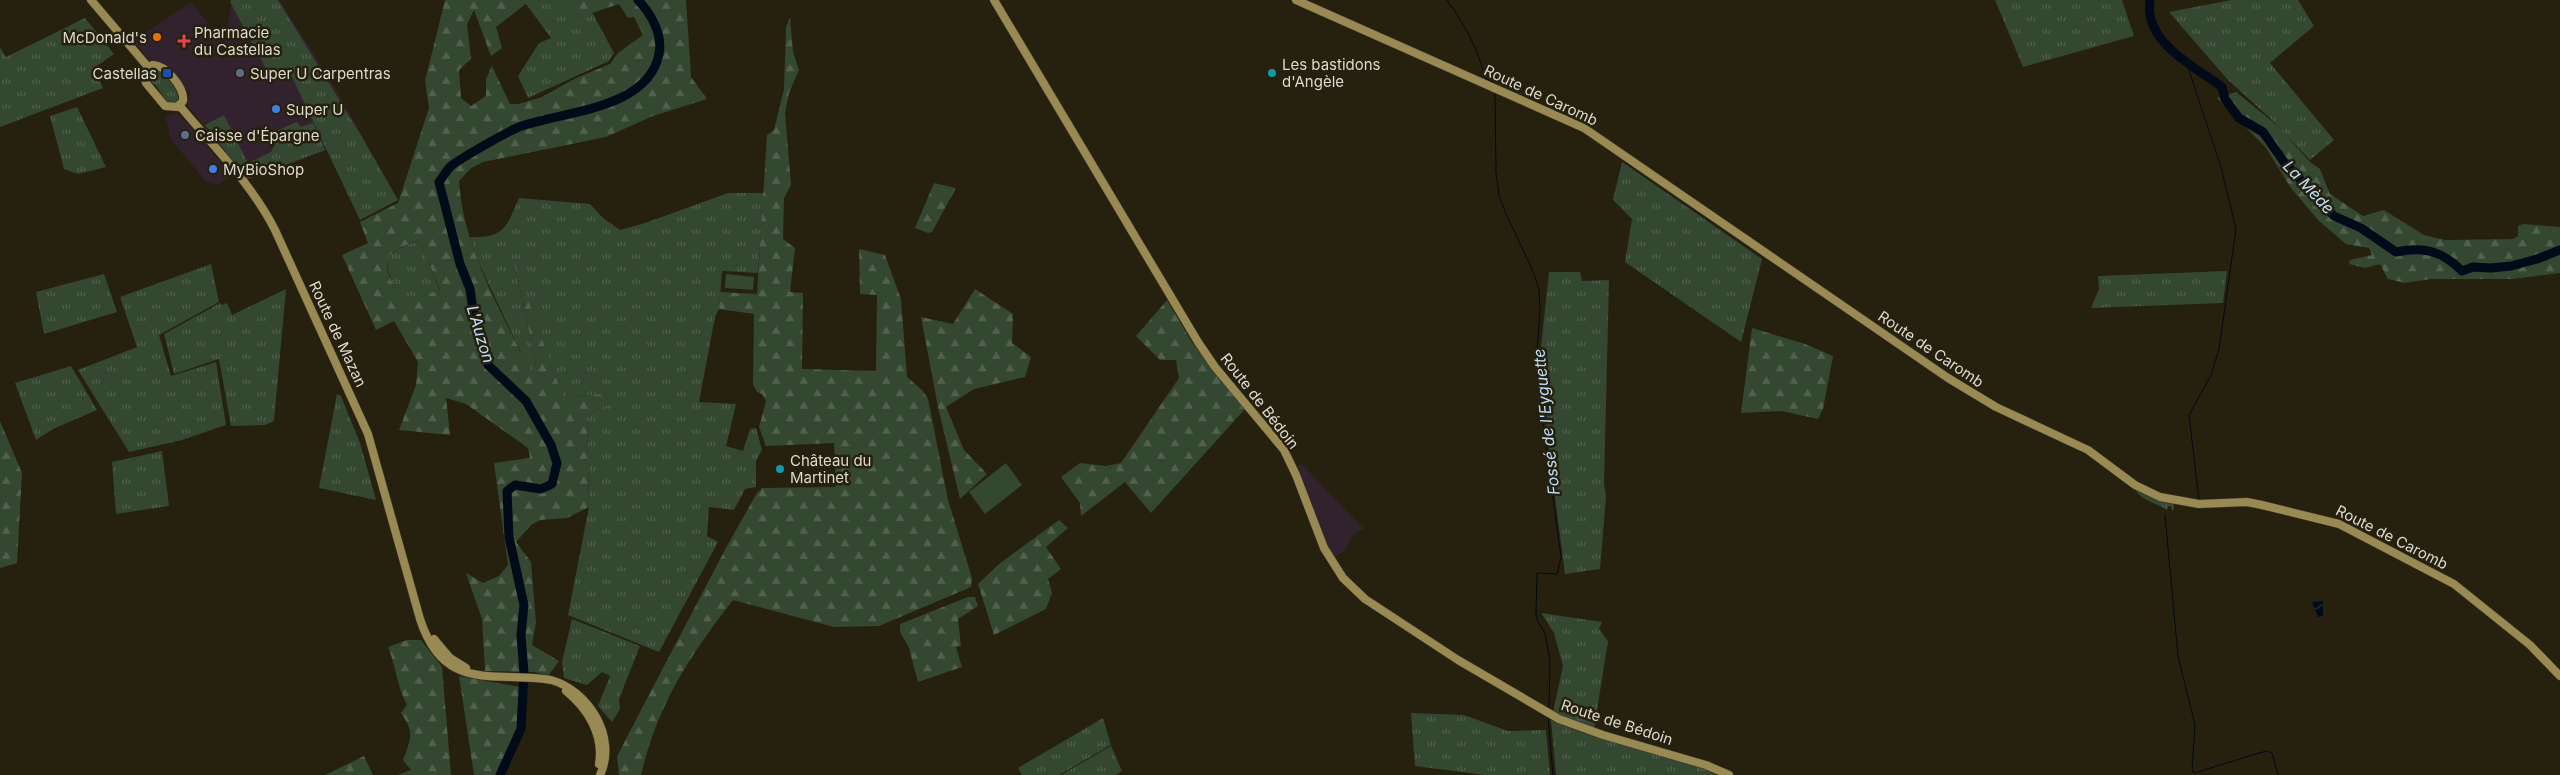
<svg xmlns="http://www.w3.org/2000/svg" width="2560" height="775" viewBox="0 0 2560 775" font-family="Inter,sans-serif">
<defs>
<pattern id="grass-tufts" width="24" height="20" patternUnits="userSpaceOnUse" patternTransform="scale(1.25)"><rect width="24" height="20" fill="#344731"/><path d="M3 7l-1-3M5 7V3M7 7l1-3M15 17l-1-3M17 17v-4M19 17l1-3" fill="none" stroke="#51614e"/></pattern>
<pattern id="forest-firs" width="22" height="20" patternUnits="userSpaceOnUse" patternTransform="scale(1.25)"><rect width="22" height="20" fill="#344731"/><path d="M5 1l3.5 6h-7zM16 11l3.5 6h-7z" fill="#51614e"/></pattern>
<pattern id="water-waves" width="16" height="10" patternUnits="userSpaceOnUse" patternTransform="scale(1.25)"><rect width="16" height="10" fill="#000a18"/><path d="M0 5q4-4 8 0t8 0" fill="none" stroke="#252d38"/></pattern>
</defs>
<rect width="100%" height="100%" fill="#26200e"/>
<!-- commercial -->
<path fill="#32222d" d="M232 0H279L324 69 363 137 247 180 188 106 189 92 164 64 148 59 133 41 191 2 224 43Z
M177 113 193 129 232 176 217 185 206 182 170 138 166 118 171 114Z
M1302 464 1364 529 1354 534 1344 551 1337 556 1333 557 1320 530 1298 466Z"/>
<!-- grass -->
<path fill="url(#grass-tufts)" d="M231 0H278L362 137 398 200 360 220 292 77 279 74 270 76 230 2Z
M523 0H564L575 19 592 12 614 53 609 61 528 98 518 76 539 43 551 38Z
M1995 0H2122L2134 36 2023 67Z
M2231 0H2298L2314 26 2270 63 2334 140 2310 160 2270 118 2228 80 2169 12Z
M85 18 114 54 94 68 103 88 0 127V47L6 57Z
M151 69 159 70C167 79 184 92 176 104H168L157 87 149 80V71Z
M77 107 106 167 78 174 64 169 50 116Z
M224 115 248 163 271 152 279 137 276 131 297 122 301 127 313 123 325 150 247 179 205 125Z
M1622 162 1762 259 1741 342 1625 262 1632 219 1613 200Z
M728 193H764L758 273 722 271 719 309 715 317 699 402 736 404 726 446 743 451 750 429 756 428 762 450 756 461V487L745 489 734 510 709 507 707 536 718 542 659 652 568 615 589 507 587 415 610 403 603 394 563 397 515 266 536 365 530 372 476 257 470 237C504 239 507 226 519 198L590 204 603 218 620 230 645 223Z
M420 241 440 291 401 302C386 265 373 253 420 241Z
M211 264 219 302 159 335 171 376 216 362 226 425 182 440 129 452 78 370 137 347 120 297Z
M2227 271 2223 303 2091 308 2099 289 2098 276Z
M1549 272H1580L1582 281 1609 280 1604 483 1606 497 1600 569 1565 574 1548 443 1541 347Z
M104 274 117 312 44 334 36 292Z
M286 289 274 421 265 425 231 426 219 359 174 374 164 334 220 303 222 305 227 303 232 315Z
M71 366 97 410 53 429 36 440 15 383Z
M337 394 341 396 360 443 376 500 319 488Z
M162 451 169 506 116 514 112 462Z
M2134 488 2151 497 2174 503V509L2172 511 2171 506H2168L2167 510C2156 502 2142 502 2134 488Z
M1541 613 1602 622 1599 629 1608 641 1594 729 1553 712 1563 666 1554 633Z
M572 619 640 646 619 699 620 709 612 722 598 706 610 676 602 672 587 685 564 678 562 662Z
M1411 713 1464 715 1508 731 1546 730 1550 775H1485L1415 766Z
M1103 718 1111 745 1059 775H1022L1018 768Z
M1551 720 1584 733 1701 767 1716 775H1556Z
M1111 746 1122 771 1116 775H1061Z"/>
<!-- forest -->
<path fill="url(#forest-firs)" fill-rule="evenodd" d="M445 0H523L527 3 496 27 502 48 491 56 474 10 467 24 471 59 459 70 461 98 471 106 486 96V79L492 66 510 104H519L542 97 574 79 610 64 618 53 643 35 634 17 628 18 619 4 574 19 564 0H686L691 77 707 99 653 116 606 137 483 162 471 168 459 181C463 248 501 311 530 371L536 365 514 261 563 397 603 394 610 403 587 415 589 507 567 518 540 520 531 525 516 542 531 562 536 623 532 645 559 661 548 676 535 672 485 671 482 619 466 573 483 583 499 576 508 565 494 463 530 458 528 448 466 404 446 398 450 435 399 430 416 385 418 362 394 321 376 330 342 255 368 243 360 222 398 203 429 108 425 81ZM420 241 440 290 402 301C383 266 375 252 420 241Z
M790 18 793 52 799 70 789 93 785 113 791 185 784 198 783 239 795 248 790 292 803 293 802 369 876 371 877 295 860 294 859 249 885 255 901 299 907 377 923 391 928 399 948 500 972 578 971 587 879 626 834 627 733 600C689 657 658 703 641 775H619L617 757 630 731 727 546 757 493 762 488 836 487 834 443 766 446 759 427 766 401 762 394 757 392 753 384 754 314 719 309 720 292 757 294 767 135 774 130 784 89 786 27Z
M2236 92 2279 127 2310 162 2320 169 2330 194 2363 216 2384 210 2424 235 2445 240 2513 239 2518 236V226L2523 224 2560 227V273L2512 279H2431L2405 283 2388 279 2380 264 2365 268 2349 264 2350 260 2372 255 2369 248 2346 244 2318 220 2291 188 2266 148 2217 98Z
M934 183 956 188 932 232 928 233 915 228Z
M975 289 1013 314 1012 343 1031 357 1025 377 974 389 946 407 964 450 987 474 960 499 938 407 921 317 953 324Z
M1167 300 1193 344 1245 409 1151 513 1125 482 1081 516 1080 503 1061 477 1080 463 1106 466 1121 463 1179 378 1176 360H1160L1136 336Z
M1752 328 1805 344 1833 356 1823 409 1818 419 1781 411 1741 413Z
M0 421 22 473 17 563 0 568Z
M1059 520 1068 528 1046 547 1061 569 1048 579 1052 593 1046 609 994 635 978 584 999 564Z
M968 597H975L978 606 958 619 961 646 956 647 962 667 918 682 909 648 900 632V624Z
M407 640H421L442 667 451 775H398L411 770 403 760C411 738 415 733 401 713L407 705C397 687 396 666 388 647Z
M459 676 520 687 517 728 497 775H474Z
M364 756 373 775H325Z"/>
<!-- green -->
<path fill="#344731" d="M726 274 754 277 753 290 725 288Z
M1006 463 1022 485 985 514 969 492Z"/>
<!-- water -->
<path fill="url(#water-waves)" d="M2323 601V616L2318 617 2312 602Z"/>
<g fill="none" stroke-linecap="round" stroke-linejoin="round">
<!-- stream -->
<path stroke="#000a18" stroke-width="1" d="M1447 0C1464 23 1479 51 1485 78L1496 84
M2187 64 2221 167 2236 229 2219 349 2211 375 2189 415 2199 500
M1495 91 1496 172 1499 195 1506 214 1532 269 1539 289 1540 311 1537 353 1544 431 1561 557 1557 574 1537 573 1536 615 1538 622 1545 633 1550 660 1549 709
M2165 515 2178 656 2195 725 2192 769 2194 773 2266 751 2272 753 2278 775
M1548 716 1553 775"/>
<!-- river -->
<path stroke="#000a18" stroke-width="9" d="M2150 0C2143 42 2194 66 2222 87L2225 99 2239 118 2263 132 2284 162 2334 216 2361 228 2396 252C2424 246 2442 251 2462 271L2473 267 2491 268 2511 266 2537 259 2560 250
M500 775 521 729 524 673 521 635 524 605 509 537 507 491 515 485 541 489 552 484 557 463 551 445 526 401 488 365 473 310 470 289 460 264 439 182C443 177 446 171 450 167 457 160 509 131 519 127 563 111 648 110 659 54 663 34 651 14 638 0"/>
<defs>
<path id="secondary" d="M91 0 148 67
M994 0 1198 342 1215 367 1284 450 1296 475 1324 548 1343 578 1365 599 1458 660 1559 719 1603 735 1706 765 1729 775
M1296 0 1584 128 1948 378 1996 407 2088 450 2135 485 2160 497 2199 504 2247 502 2262 505 2339 524 2454 584 2530 645 2560 676
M152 65C165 64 185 88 183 101L178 107 165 106 146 83 144 74Z
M179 105C212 145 252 184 275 230L368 434 420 619C444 693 492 671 551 680 588 690 618 737 600 775
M434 639 450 658 466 668
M566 691C588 709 604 735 599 764"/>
</defs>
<!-- secondary casing -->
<use href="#secondary" stroke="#403a29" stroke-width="9"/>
<!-- secondary -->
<use href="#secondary" stroke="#998952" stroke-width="8"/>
</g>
<!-- markers -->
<circle fill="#e8710a" stroke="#26200e" stroke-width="2" cx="157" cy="37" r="5"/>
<path fill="#e0444e" stroke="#26200e" stroke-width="2" d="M181.5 33.5h5v5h5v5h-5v5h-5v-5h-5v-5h5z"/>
<rect fill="#1a4fb4" stroke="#26200e" stroke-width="2" x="162" y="68" width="10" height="10" rx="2.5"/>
<g fill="#5c6f8a" stroke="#26200e" stroke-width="2">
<circle cx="240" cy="73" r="5"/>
<circle cx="185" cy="135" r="5"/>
</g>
<g fill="#0f9aa8" stroke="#26200e" stroke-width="2">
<circle cx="1272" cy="73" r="5"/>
<circle cx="780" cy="469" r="5"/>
</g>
<g fill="#3f7fe0" stroke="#26200e" stroke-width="2">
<circle cx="276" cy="109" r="5"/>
<circle cx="213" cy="169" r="5"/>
</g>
<g text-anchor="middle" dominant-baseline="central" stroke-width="5" stroke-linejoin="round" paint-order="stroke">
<!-- poi labels -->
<g font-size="15" fill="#ddd9ce" stroke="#26200e" text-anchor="start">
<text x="194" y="32">Pharmacie<tspan x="194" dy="17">du Castellas</tspan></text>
<text x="147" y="37" text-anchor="end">McDonald's</text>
<text x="1282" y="64">Les bastidons<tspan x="1282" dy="17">d'Angèle</tspan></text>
<text x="157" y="73" text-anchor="end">Castellas</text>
<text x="250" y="73">Super U Carpentras</text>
<text x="286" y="109">Super U</text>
<text x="195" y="135">Caisse d'Épargne</text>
<text x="223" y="169">MyBioShop</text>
<text x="790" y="460">Château du<tspan x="790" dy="17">Martinet</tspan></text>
</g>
<!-- street labels -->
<g font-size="15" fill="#ddd9ce" stroke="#26200e">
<text transform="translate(1541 95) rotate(25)">Route de Caromb</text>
<text transform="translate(338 334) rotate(65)">Route de Mazan</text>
<text transform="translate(1931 349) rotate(34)">Route de Caromb</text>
<text transform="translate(1260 401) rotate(52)">Route de Bédoin</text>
<text transform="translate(2392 537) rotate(27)">Route de Caromb</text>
<text transform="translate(1617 722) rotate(18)">Route de Bédoin</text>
</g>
<!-- water labels -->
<g font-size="16" font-style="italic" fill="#bedff9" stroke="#26200e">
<text transform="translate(2309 187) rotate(47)">La Mède</text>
<text transform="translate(481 334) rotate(73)">L'Auzon</text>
<text transform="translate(1546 422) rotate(-96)">Fossé de l'Eyguette</text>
</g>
</g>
</svg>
